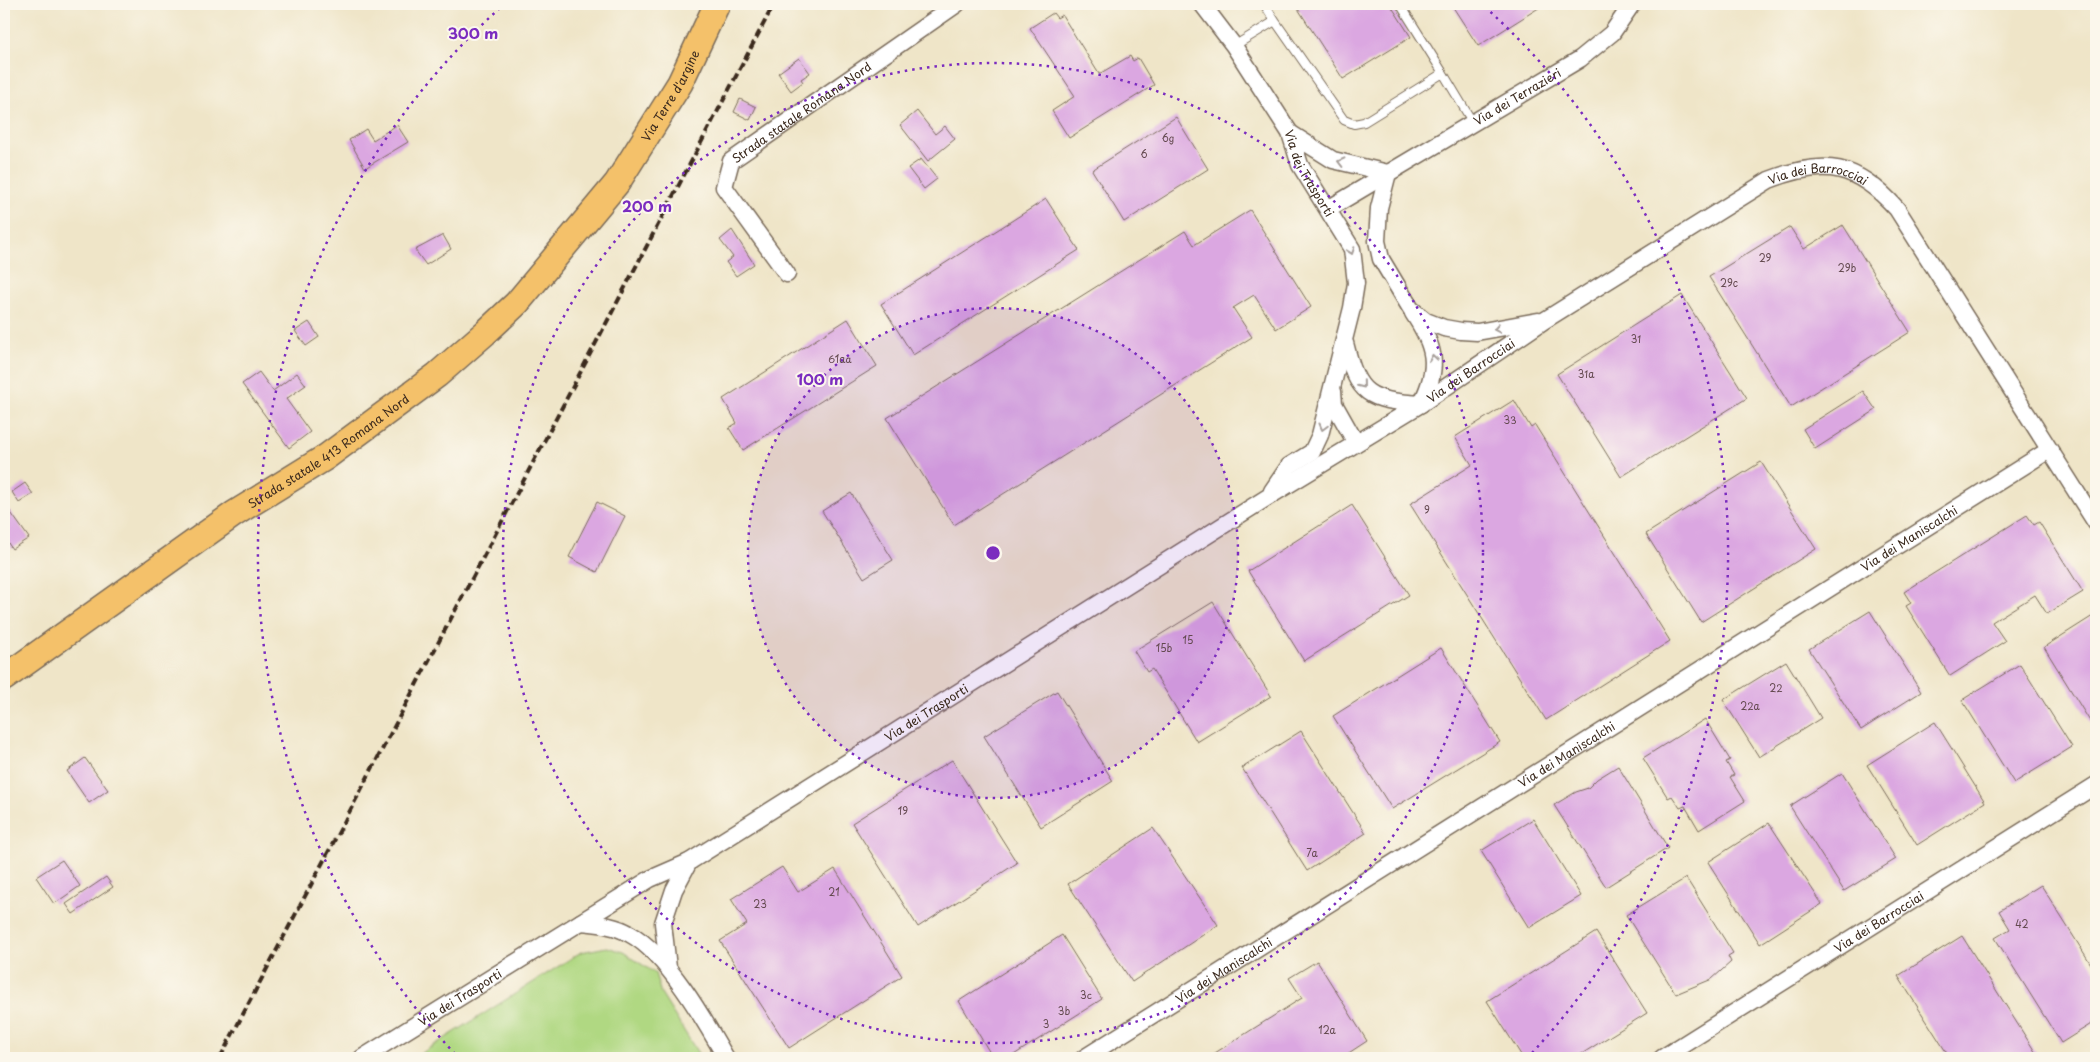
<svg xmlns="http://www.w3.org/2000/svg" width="2100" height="1062" viewBox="0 0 2100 1062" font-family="'Playpen Sans',sans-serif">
<rect width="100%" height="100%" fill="#fbf7ec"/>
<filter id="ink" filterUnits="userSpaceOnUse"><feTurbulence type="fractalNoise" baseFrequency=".02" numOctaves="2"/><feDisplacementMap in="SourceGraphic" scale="10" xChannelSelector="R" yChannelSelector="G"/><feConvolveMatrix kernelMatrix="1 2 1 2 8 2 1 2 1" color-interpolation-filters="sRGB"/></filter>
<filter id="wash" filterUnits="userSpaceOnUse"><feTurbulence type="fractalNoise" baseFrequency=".0096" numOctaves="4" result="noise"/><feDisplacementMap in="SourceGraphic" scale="20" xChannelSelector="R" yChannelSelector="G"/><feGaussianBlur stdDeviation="1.12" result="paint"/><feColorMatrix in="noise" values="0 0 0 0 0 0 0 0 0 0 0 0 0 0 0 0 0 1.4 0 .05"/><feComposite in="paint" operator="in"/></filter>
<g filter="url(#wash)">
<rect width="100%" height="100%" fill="#efe5c8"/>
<!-- green -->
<path fill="#b0d882" stroke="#768150" d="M607 947 623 952 655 973 661 994 701 1058H414L581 952Z"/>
<g id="blocks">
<!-- building -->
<path fill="#dba7e1" d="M1295 4H1390L1411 37 1343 79Z
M1451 4H1545L1478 46Z
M1053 13 1057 18 1062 15 1099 74 1130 56 1133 61 1138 58 1154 85 1069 138 1052 111 1075 96 1030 28Z
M799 58 810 73 801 79 803 82 791 91 778 73Z
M740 99 756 107 750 120 734 112Z
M917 111 935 134 945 126 955 139 928 161 900 125Z
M1176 117 1208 169 1124 222 1092 170Z
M397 125 408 142 365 168 349 140 366 129 373 140Z
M921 159 937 179 924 189 908 168Z
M1046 199 1079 250 913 355 881 304Z
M1250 210 1311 307 1276 329 1254 295 1233 308 1252 337 954 525 887 418 1185 231 1194 245Z
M1843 225 1910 332 1791 407 1709 277 1790 227 1804 249Z
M732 230 754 264 736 276 726 262 733 257 720 240Z
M443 235 451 249 426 265 415 250Z
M1682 295 1747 398 1621 477 1557 374Z
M848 319 877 366 743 450 729 428 737 423 723 399Z
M309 322 319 337 306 346 295 331Z
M259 372 273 391 297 373 306 385 286 399 310 432 289 448 242 384Z
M1863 391 1876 410 1815 449 1803 429Z
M1514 400 1531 428 1535 425 1670 641 1546 720 1410 504 1472 465 1455 437Z
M1761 462 1816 549 1701 622 1646 534Z
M25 483 33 494 19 503 12 492Z
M851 493 893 560 864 578 822 511Z
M597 502 625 516 597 572 569 557Z
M4 503 29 538 12 549 4 537Z
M1352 505 1409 595 1304 661 1248 571Z
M2027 515 2034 525 2039 522 2083 592 2047 614 2035 595 1992 622 2005 641 1950 676 1906 606 1911 603 1904 592Z
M1213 602 1271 696 1197 742 1152 669 1147 672 1134 651Z
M1870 611 1921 692 1861 730 1809 649Z
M2096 614V731L2044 647Z
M1441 648 1500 742 1392 809 1333 716Z
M1786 661 1821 718 1759 757 1723 700Z
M2020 664 2072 747 2014 783 1962 700Z
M1057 691 1113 781 1041 827 984 736Z
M1705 719 1730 760 1726 762 1734 775 1730 777 1745 801 1699 830 1685 806 1680 808 1672 796 1668 798 1643 758Z
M1935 722 1985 802 1917 845 1867 765Z
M1301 731 1366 833 1307 871 1242 768Z
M85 758 108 790 89 803 67 771Z
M952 760 1017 863 918 927 852 823Z
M1618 766 1668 848 1606 887 1554 805 1576 792 1588 788 1597 779Z
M1842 773 1896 859 1844 891 1790 806Z
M1533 819 1581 896 1529 928 1481 851Z
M1769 823 1822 904 1760 944 1708 862Z
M1153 828 1218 925 1132 982 1068 884Z
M62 860 80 886 54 904 36 877Z
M782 867 798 892 835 869 902 976 789 1048 720 941 747 924 731 899Z
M106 877 113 887 73 914 66 904Z
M1686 878 1733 953 1728 956 1731 962 1712 979 1676 994 1626 915Z
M2041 885 2096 972V1021L2061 1043 1995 938 2010 929 1999 911Z
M1596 932 1647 1013 1575 1058H1523L1487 1001Z
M1062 935 1102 999 1009 1058H993L959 1001Z
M1962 936 2039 1058H1950L1898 976Z
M1317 961 1367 1041 1341 1058H1207L1302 998 1289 978Z"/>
</g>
</g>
<g filter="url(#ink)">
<use href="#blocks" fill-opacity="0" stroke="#7a6b5a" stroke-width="1"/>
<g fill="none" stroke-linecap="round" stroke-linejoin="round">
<defs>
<path id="lane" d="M1264 4 1275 21
M1400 4 1443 73
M1234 46 1275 21 1344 120 1354 124 1364 122 1443 73 1473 123"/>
<g id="street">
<path id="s1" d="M1202 4 1234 46 1290 133 1300 165 1352 249 1356 283 1352 308 1320 435 1312 452 1289 466 1272 491"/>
<path d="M1290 133 1333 160 1388 173"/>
<path d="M1388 173 1379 208 1377 241 1381 259 1411 309 1426 321 1444 328 1461 331 1477 332 1538 321"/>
<path id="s2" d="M1328 209 1580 59 1612 33 1632 4"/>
<path id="s3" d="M787 274 724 187 731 161 957 4"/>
<path d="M1413 313C1435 346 1440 366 1422 402"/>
<path d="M1345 343C1358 396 1368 400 1421 404"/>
<path d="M1333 391 1334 404 1356 443"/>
<path d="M581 922C598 924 615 925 630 934 667 954 705 1021 726 1058"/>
<path d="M668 968 663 923 674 890 689 862"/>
<path id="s4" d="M362 1058 650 879 689 862 1268 497 1421 404 1545 320 1769 180C1825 158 1857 164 1897 209L2096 523"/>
<path id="s5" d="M1084 1058 2049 450"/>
<path id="s6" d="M1662 1058 2096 785"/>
</g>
<g id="primary">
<path id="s7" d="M4 678 234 514 326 457 437 375 485 333 517 303 617 183 680 83 717 4"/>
</g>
</defs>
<!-- lane casing -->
<use href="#lane" stroke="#7a6b5a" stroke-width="10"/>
<!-- street casing -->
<use href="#street" stroke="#7a6b5a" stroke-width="19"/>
<!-- primary casing -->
<use href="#primary" stroke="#7a6b5a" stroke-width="28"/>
<!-- lane -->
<use href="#lane" stroke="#fff" stroke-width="8"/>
<!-- street -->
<use href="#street" stroke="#fff" stroke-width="16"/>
<!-- primary -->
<use href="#primary" stroke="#f4c16a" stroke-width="25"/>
<!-- rail -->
<path stroke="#3b2a1e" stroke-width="4" stroke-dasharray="8 4" stroke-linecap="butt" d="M220 1058 774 4"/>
</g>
<!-- one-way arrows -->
<defs><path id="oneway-chevron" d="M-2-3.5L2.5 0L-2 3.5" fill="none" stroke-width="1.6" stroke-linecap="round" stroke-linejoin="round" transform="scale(1.25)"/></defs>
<g stroke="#a79f9a">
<use href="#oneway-chevron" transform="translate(1341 162) rotate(-166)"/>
<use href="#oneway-chevron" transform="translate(1351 251) rotate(71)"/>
<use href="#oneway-chevron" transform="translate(1497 329) rotate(170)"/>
<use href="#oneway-chevron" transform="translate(1433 358) rotate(-99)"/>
<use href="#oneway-chevron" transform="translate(1362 385) rotate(51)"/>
<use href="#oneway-chevron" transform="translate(1323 427) rotate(105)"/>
</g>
</g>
<!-- distance rings -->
<circle cx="993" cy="553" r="245" fill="#7b2cbf" fill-opacity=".12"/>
<g fill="none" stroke="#7b2cbf" stroke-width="2.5" stroke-dasharray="2.5 5">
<circle cx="993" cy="553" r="245"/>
<circle cx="993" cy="553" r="490"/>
<path d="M455 1054A735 735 0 0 1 501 7M1485 7A735 735 0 0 1 1531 1054"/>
</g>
<g text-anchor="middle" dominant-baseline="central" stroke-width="4" stroke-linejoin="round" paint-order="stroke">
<!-- number labels -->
<g font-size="10" fill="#63494f">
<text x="1168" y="137">6g</text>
<text x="1144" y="153">6</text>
<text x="1765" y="257">29</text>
<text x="1847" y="267">29b</text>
<text x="1729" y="282">29c</text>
<text x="1636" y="338">31</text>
<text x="840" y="358">61aa</text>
<text x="1586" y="373">31a</text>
<text x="1510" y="419">33</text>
<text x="1427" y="509">9</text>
<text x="1188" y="639">15</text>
<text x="1164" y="647">15b</text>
<text x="1776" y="687">22</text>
<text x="1750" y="705">22a</text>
<text x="903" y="810">19</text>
<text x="1312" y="852">7a</text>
<text x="834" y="891">21</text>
<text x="760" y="903">23</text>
<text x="2022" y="923">42</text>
<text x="1086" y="994">3c</text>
<text x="1064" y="1010">3b</text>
<text x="1046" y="1023">3</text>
<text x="1327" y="1029">12a</text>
</g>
<!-- street labels -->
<g font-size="12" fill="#3b2a1e" stroke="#fbf7ec">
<text stroke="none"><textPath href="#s7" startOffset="895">Via Terre d'argine</textPath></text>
<text stroke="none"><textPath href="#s2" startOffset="220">Via dei Terrazieri</textPath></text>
<text stroke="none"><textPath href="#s3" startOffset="220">Strada statale Romana Nord</textPath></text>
<text stroke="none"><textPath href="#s1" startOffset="201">Via dei Trasporti</textPath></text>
<text stroke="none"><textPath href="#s4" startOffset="1710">Via dei Barrocciai</textPath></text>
<text stroke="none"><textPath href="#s4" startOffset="1305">Via dei Barrocciai</textPath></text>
<text stroke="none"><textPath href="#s7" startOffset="396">Strada statale 413 Romana Nord</textPath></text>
<text stroke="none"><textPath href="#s5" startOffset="975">Via dei Maniscalchi</textPath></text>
<text stroke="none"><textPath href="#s4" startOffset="662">Via dei Trasporti</textPath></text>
<text stroke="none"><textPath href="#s5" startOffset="570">Via dei Maniscalchi</textPath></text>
<text stroke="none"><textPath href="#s6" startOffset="256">Via dei Barrocciai</textPath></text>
<text stroke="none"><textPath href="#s5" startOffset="165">Via dei Maniscalchi</textPath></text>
<text stroke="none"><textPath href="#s4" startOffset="115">Via dei Trasporti</textPath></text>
</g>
</g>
<circle cx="993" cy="553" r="8" fill="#7b2cbf" stroke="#fbf7ec" stroke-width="2.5"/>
<g font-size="15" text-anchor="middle" font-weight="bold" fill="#7b2cbf" stroke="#fbf7ec" stroke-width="4" stroke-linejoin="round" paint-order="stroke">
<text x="473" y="39">300 m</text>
<text x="647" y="212">200 m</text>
<text x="820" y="385">100 m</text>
</g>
<!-- margin -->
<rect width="2100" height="1062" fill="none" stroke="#fbf7ec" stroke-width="20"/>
</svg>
